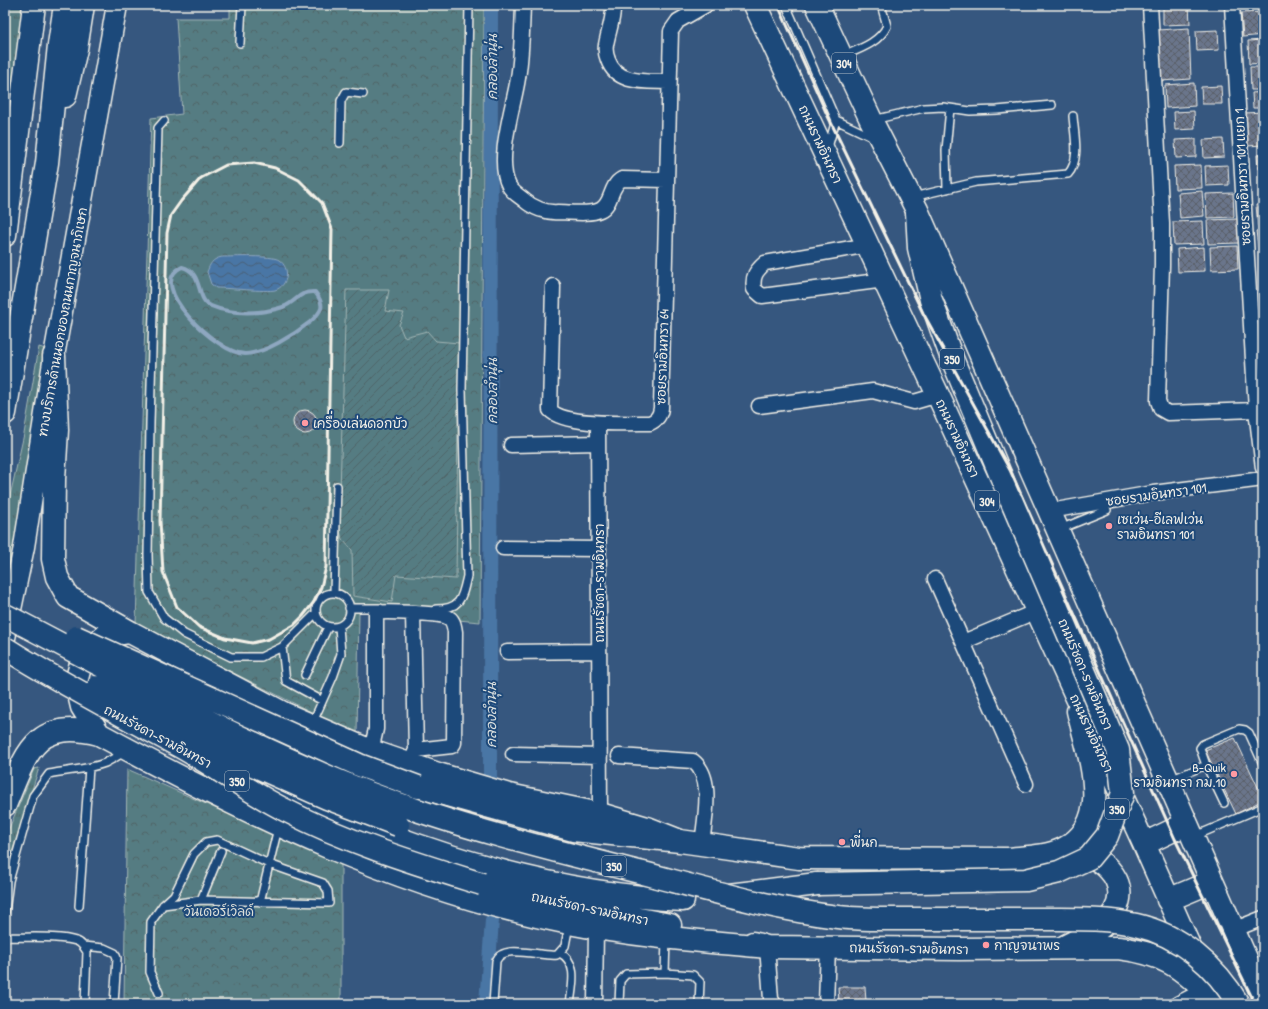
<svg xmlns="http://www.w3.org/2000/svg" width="1268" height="1009" viewBox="0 0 1268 1009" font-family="'Patrick Hand','Playpen Sans Thai',sans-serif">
<defs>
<pattern id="grass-tufts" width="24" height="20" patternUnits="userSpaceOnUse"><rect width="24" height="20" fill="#557c82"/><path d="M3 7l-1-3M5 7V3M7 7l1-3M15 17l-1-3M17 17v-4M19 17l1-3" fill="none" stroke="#506567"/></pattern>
<pattern id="forest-crowns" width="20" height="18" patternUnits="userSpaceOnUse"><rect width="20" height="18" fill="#557c82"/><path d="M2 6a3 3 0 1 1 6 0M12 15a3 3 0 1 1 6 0" fill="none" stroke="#506567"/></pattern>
<pattern id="garden-furrows" width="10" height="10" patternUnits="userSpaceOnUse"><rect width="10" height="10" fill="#557c82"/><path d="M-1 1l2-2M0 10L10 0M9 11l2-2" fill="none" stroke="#506567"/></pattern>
<pattern id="water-waves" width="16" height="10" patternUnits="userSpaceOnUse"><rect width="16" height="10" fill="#4a76a5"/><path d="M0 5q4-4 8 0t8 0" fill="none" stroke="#4a5f76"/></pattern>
<pattern id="building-cross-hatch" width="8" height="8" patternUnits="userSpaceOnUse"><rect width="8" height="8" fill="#6b748b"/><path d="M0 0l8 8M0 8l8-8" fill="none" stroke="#5a5e68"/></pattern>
</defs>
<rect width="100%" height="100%" fill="#36577f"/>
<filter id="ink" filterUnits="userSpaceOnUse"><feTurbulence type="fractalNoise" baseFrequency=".025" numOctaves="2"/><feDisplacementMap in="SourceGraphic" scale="8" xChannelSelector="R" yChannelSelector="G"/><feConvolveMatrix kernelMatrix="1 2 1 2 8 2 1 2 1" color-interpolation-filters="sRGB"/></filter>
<g filter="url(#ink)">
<!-- grass -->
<path fill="url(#grass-tufts)" stroke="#a4b6b5" d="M5 5H28L5 172Z
M39 347 49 350 5 605V518L24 434Z
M39 768 5 874V838L34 769Z"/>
<!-- forest -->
<path fill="url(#forest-crowns)" stroke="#a4b6b5" d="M230 5H484L480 622 359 611 357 735 136 624 151 118 182 114 176 18H230Z
M127 769 341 864V1004H124Z"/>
<!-- garden -->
<path fill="url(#garden-furrows)" stroke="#a4b6b5" d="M346 290H389L385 311 404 313 399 325 404 337 427 331 436 341 459 343 456 579 396 575 392 602 353 596 352 550 342 539 339 526Z"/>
<!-- water -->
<path fill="url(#water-waves)" stroke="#8ea7c0" d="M222 257C233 257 272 255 279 260 291 268 288 286 275 290 266 292 228 288 216 288L211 284 207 272C210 264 212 259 222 257Z"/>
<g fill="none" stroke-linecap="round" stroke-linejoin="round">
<!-- stream -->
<path stroke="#8ea7c0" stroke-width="4" d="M182 267C204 272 195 300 211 306 232 315 262 314 283 307 297 302 298 291 315 292 326 306 322 311 310 322 295 334 264 354 245 354 218 354 143 284 182 267Z"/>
<!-- canal -->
<path stroke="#4a76a5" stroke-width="14" d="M490 777 491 5
M486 1004 492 920"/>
</g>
<!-- building -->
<path fill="url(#building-cross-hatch)" stroke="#f4f1e8" d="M1163 5H1189L1190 24 1163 25Z
M1244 5H1263V8L1245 9Z
M1263 12V35L1243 37 1241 13Z
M1189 28 1191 79 1161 81 1158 30Z
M1218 30 1219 50 1197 51 1196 31Z
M1263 40V63L1249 64 1248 41Z
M1250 67H1263V90H1251Z
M1194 83 1195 106 1166 108 1165 85Z
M1221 86 1222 104H1202L1201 87Z
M1263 92V108H1253L1252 93Z
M1194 111 1195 129 1175 130 1174 112Z
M1263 112V145L1247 146 1245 113Z
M1196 139V157L1176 158 1175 140Z
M1223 139 1224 157 1204 158 1203 140Z
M1257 155H1263V168L1258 169Z
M1201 165 1202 188 1175 189 1174 166Z
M1228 165 1229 185 1206 186 1205 166Z
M1202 191 1204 216 1180 218 1178 193Z
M1233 193 1234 217 1207 218 1206 194Z
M1263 204V225L1258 226 1256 205Z
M1238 219 1239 243 1208 244 1207 220Z
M1203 221 1204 244 1174 245 1173 222Z
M1263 230V251L1259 252 1256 231Z
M1237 246 1238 269 1211 270 1210 247Z
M1204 247 1205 271 1178 272 1177 249Z
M1260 258H1263V283H1262Z
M293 422a12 12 0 1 1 24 0a12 12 0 1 1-24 0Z
M1235 738 1263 798V800L1236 814 1205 750Z
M838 987H865L866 1001 839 1003Z"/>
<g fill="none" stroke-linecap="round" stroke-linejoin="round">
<defs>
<path id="service" d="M786 5 836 120 828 147
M240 43 242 5
M843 56C859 49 879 43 887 26L881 5
M836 120 874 138
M873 120 924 108 943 107 970 111 997 110 1052 105
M164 121 158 128 150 423 148 555 149 592 164 618 184 634 231 657H261L282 647 316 613
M340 143 341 101 346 92 363 94
M947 189 946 150 950 108
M913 197 976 182 1068 174C1081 160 1074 133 1073 116
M1060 529 1107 510
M334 593 337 486
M316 610a17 17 0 1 1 34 0a17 17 0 1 1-34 0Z
M349 608H380
M436 609C461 609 462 598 467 576L462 390 469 5
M282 647 286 681 321 700
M305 675 328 627
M312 724 333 677 341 654 339 626
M1206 765 1200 748 1203 744 1239 729 1245 730 1249 733 1263 764
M1170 780 1206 765 1224 803
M1195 836 1263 807
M201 900 221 851
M260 902 278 828
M79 906 89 768
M5 912 9 881 33 796 49 774C67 770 87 770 105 763 111 760 118 756 124 752
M5 937C24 938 58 935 76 941 81 942 84 947 87 952L85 1004
M83 946 104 948 115 953 117 958 114 1004
M560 953C579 963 572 986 570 1004
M665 973 666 939
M159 993 150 972 151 922 163 905 174 895 194 854 206 842 217 840 269 864 323 883 328 891 329 903 201 900 163 905
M493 1004 496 961C503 943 540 957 557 955L565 946 569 925
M619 1004 620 981 626 974 665 973 693 975 700 982 699 1004"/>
<path id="minor" d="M523 5C522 29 522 54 518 78 514 106 495 160 509 186 512 192 519 196 524 200 533 208 546 213 558 212 570 212 589 215 600 210 613 204 609 186 622 179L666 180
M613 5C614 19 608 32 606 45 605 50 606 55 608 60 617 85 647 81 668 82
M1150 5 1162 224V265L1158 401 1161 409 1168 413 1256 410
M1232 5 1256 410 1263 468
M869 245 765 263C756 271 752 276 754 289L762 296 885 280
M553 286 550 410C564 426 627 423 650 423 657 420 660 416 661 408L671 31 678 21 706 5
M759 406 873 391 914 402 938 395
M598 423 600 814
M511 445 598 443
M1050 511 1153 493 1263 479
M503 548 599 549
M935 579 963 642
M413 613 416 750
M507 652 599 651
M371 751 376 729V613C382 611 439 613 447 617 453 619 454 625 455 632L454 743 452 746 416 750 410 764
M513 754 600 756
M619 756 693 761C715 778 704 820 702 845
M1026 784 963 642 1037 611
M1233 930 1263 918
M767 947 771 999 774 1004
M595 1004 596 928
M826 1004 828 947
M1177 1004 1204 990"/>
<path id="secondary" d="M5 638 24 547 54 356 117 5"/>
<path id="primary" d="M917 212 919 248 931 300 951 356 1011 500
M54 356 57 430 54 479 53 559 57 577 68 597 130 632 283 713 371 751 438 774 509 795 600 814 647 828 680 841
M99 734 82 707 76 682 83 656 104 636 130 632
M418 787 573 830 680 841 799 858 1007 859C1025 857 1047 857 1063 849 1116 823 1088 754 1078 711
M259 793C316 803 369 829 423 847 507 876 594 896 683 900
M5 805C26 755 34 717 99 734 248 815 402 890 569 923 634 936 701 941 767 947
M482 884 613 914 670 925
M729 895 817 884
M753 943 767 947 959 949 1118 948C1163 953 1182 967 1213 999
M1064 947C1076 940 1092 935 1102 926 1138 895 1113 859 1074 851"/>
<path id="trunk" d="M755 5 938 395 1144 844 1215 1004
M817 5 871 120 917 210 1263 997
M1144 844 1186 824
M1168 900 1211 882"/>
<path id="motorway" d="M65 96 76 49 83 5
M5 235 34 5
M5 413 47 163 59 45 65 5"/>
</defs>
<!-- service casing -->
<use href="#service" stroke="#f4f1e8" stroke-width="10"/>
<!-- minor casing -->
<use href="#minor" stroke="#f4f1e8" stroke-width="17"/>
<!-- secondary casing -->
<use href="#secondary" stroke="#f4f1e8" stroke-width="23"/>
<!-- primary casing -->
<use href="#primary" stroke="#f4f1e8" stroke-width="25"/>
<!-- trunk casing -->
<use href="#trunk" stroke="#f4f1e8" stroke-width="25"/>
<!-- motorway casing -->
<use href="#motorway" stroke="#f4f1e8" stroke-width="25"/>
<!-- service -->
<use href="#service" stroke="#1f4a7a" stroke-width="7"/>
<!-- minor -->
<use href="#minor" stroke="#1f4a7a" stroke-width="14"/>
<!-- secondary -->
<use href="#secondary" stroke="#1f4a7a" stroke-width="20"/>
<!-- primary -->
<use href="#primary" stroke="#1f4a7a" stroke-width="22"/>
<!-- trunk -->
<use href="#trunk" stroke="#1f4a7a" stroke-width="22"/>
<!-- motorway -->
<use href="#motorway" stroke="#1f4a7a" stroke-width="22"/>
<!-- rail -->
<path stroke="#f4f1e8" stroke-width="3" d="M778 5 825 110 923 313 1010 470 1175 839 1255 1004
M254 163 275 168 299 180 322 203 332 229 326 567 321 587 314 602 303 616 294 625 269 639 252 643 225 638 199 627 177 607 163 572 160 521 167 233 171 215 181 201 201 178 226 165Z"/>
<defs>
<path id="primary-bridge" d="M5 615C125 677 243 745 369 793 458 827 551 850 643 873 708 890 772 909 838 917 866 920 895 919 924 919 964 919 1004 919 1044 919 1074 919 1107 918 1136 925 1180 935 1216 966 1238 1004
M76 637 359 765 418 787
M5 648C62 684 122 715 181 747 217 767 250 793 287 811 349 843 415 863 482 884
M98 687 244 761 327 798 398 825
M817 884 1026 880 1059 872 1089 858 1107 836 1123 793 1118 750 1011 500"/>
</defs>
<!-- primary-bridge casing -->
<use href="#primary-bridge" stroke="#f4f1e8" stroke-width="25" stroke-linecap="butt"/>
<!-- primary-bridge -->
<use href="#primary-bridge" stroke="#1f4a7a" stroke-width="22"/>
</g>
</g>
<!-- markers -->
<g fill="#ff9aa2" stroke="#1f4a7a" stroke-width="1.5">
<circle cx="305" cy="423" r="4"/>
<circle cx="1109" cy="526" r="4"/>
<circle cx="1234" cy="774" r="4"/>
<circle cx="842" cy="842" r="4"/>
<circle cx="986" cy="945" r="4"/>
</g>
<g text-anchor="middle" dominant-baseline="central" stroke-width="4" stroke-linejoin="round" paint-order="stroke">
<!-- shield labels -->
<g fill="#1f4a7a" stroke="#b4bfc7" stroke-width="1">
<rect x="832" y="53" width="24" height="20" rx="3"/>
<rect x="940" y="349" width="24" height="20" rx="3"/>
<rect x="975" y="491" width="24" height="20" rx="3"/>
<rect x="225" y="771" width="24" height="20" rx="3"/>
<rect x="1105" y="799" width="24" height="20" rx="3"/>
<rect x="602" y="856" width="24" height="20" rx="3"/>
</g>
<g font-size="12" font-weight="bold" fill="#f4f1e8">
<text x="844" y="63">304</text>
<text x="952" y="359">350</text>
<text x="987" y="501">304</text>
<text x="237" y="781">350</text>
<text x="1117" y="809">350</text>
<text x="614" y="866">350</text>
</g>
<!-- street labels -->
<g font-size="13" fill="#f4f1e8" stroke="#1f4a7a">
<text transform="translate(821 144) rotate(65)">ถนนรามอินทรา</text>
<text transform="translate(1242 177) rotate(-93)">ซอยรามอินทรา 101 แยก 1</text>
<text transform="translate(62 322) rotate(-80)">ทางบริการด้านนอกของถนนกาญจนาภิเษก</text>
<text transform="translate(662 357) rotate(-88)">ซอยรามอินทรา 64</text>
<text transform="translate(958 438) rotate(65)">ถนนรามอินทรา</text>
<text transform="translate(1156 494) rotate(-8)">ซอยรามอินทรา 101</text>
<text transform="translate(599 583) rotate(-90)">ถนนรัชดา-รามอินทรา</text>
<text transform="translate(1086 674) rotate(67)">ถนนรัชดา-รามอินทรา</text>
<text transform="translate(1092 733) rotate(65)">ถนนรามอินทรา</text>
<text transform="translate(158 736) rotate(28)">ถนนรัชดา-รามอินทรา</text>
<text transform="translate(590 908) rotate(12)">ถนนรัชดา-รามอินทรา</text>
<text transform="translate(909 948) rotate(1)">ถนนรัชดา-รามอินทรา</text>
</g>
<!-- poi labels -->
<g font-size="13" fill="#f4f1e8" stroke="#1f4a7a" text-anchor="start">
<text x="313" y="423">เครื่องเล่นดอกบัว</text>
<text x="1117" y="519">เซเว่น-อีเลฟเว่น<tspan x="1117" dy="15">รามอินทรา 101</tspan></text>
<text x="1226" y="767" text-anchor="end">B-Quik<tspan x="1226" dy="15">รามอินทรา กม.10</tspan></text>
<text x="850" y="842">พี่นก</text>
<text x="994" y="945">กาญจนาพร</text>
</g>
<!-- park labels -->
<g font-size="13" fill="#dcdfd9" stroke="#1f4a7a">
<text x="219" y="911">วันเดอร์เวิลด์</text>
</g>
<!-- water labels -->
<g font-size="14" font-style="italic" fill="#dadfde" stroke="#1f4a7a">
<text transform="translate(491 67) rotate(-90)">คลองลำนุ่น</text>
<text transform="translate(491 391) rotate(-90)">คลองลำนุ่น</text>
<text transform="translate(490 715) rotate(-90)">คลองลำนุ่น</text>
</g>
</g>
<!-- margin -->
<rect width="1268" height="1009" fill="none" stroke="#1f4a7a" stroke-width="20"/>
<rect x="10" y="10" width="1248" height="989" fill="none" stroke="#f4f1e8" stroke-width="1.5" filter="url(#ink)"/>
</svg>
